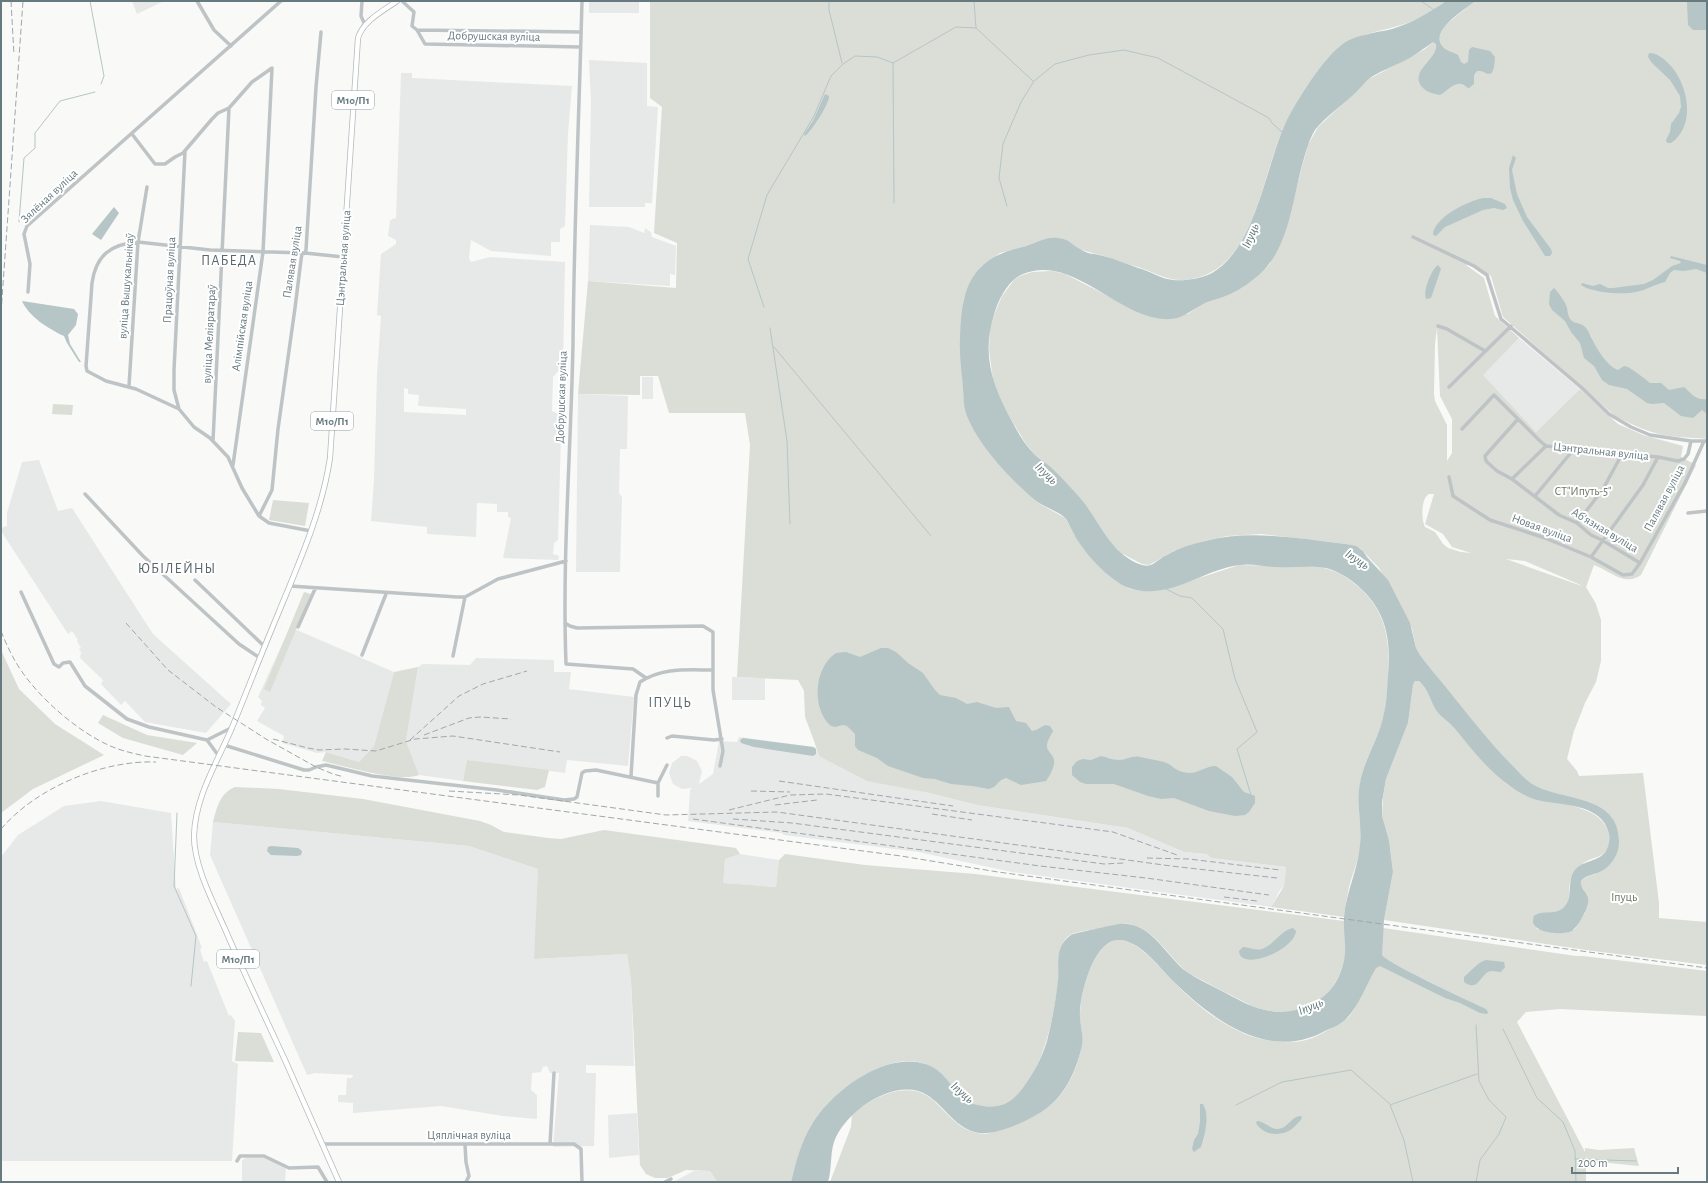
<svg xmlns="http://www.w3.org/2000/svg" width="1708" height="1183" viewBox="0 0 1708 1183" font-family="'Alegreya Sans',sans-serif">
<rect width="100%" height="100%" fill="#f9f9f7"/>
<!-- built -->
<path fill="#e7e9e8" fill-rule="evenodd" d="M132 1H164L137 14Z
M589 1H639V13H589Z
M589 60 647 63V106L658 107 652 203H645V207H589L591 100Z
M401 73H412V78L572 86 568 133 565 226 560 229V242H551V256L491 251 471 240 469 258 471 262 490 257 565 262 563 366 553 377 552 411 561 415V432L557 436 561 437 558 540 554 543 553 554 559 556 558 560 503 558 511 518 508 517V512H497V504L477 503 476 537 427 534V527L371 521 374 480 377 375 381 316 377 315 381 254 396 244V240L388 236 390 221 392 219 396 218ZM404 388 408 389V394L419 395 418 406 466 409V415L404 412Z
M590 225 629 227 644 233 645 228 651 232 652 237 676 246 675 275 670 274V286L588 281Z
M1519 338 1580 389 1536 432 1482 375Z
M642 377H653V399H642Z
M578 394 628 396 627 449H620L619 493 622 497 620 572H576Z
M39 460 58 511 72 508 153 634 231 704 206 733 145 722 125 701 121 705 101 684 103 680 80 658 81 652 79 649 81 648 77 641 78 640 72 631 68 634 1 531V528L7 526V513L22 462Z
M290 627 394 672 374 746 359 762 326 752 317 753 282 743 284 736 257 721 265 708 261 705 262 701 258 697Z
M476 658 554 660V672H571L569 689 634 697 628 766 567 760 565 773 467 760 463 781 419 775 406 741 418 667 423 664 470 665Z
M732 677 765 678V700H732Z
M739 737 815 747 819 756 925 792 977 805 1128 828 1184 852 1207 854 1211 858 1286 867 1284 886 1280 890 1271 907 1012 872 918 852 784 835 782 833 688 821 690 790 692 788 682 789 673 784 669 773 672 763 681 756H687L697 761 702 771 699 784 713 774 719 741 737 742Z
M101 801 171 813 176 889 179 888 202 948 200 949 204 962 207 961 229 1016 231 1015 235 1021 232 1061 238 1064 232 1161H1V857L18 835 64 806Z
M213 822 469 846 538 869 535 959 627 954 631 980 634 1066 586 1065V1073H596L594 1146 553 1147 559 1073H550L547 1066 543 1067 541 1072 532 1073 531 1090 537 1095V1119L503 1116 441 1106 353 1113V1103L338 1102V1095H346L347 1078H352L353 1075 315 1073 307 1075 210 855Z
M740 854 779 860 776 887 722 883 725 859Z
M637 1113 639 1155 609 1158 608 1115Z
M246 1158H266L286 1168 285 1182H242V1160Z
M694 1171H710L717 1182H673Z"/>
<!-- green -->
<path fill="#daded7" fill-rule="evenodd" d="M650 1H1446C1435 9 1424 17 1410 22 1384 32 1353 32 1333 54 1313 76 1296 101 1283 129 1260 180 1254 275 1184 280 1167 281 1154 272 1138 267 1125 263 1113 260 1101 255 1082 251 1064 244 1045 239L1036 244 1000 253 982 266 974 275 964 299 960 341 964 402 967 413 975 432 989 452 1024 490 1040 504 1065 518 1083 548 1106 573 1117 582 1130 589 1142 591 1178 585 1239 565 1318 567C1333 569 1345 575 1356 585 1388 611 1390 642 1388 681 1387 694 1386 707 1383 720 1377 740 1365 759 1361 779 1356 802 1362 826 1360 849 1358 862 1352 875 1349 887 1347 897 1345 907 1344 917L1271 907 1284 886 1286 867 1211 858 1207 854 1184 852 1128 828 977 805 925 792 867 781 819 756 813 738 805 717 804 691 798 680 737 677 750 445 745 413H669L658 376H640V395L578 394 588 281 676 288 677 243 654 233 662 107 650 98Z
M1475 1H1707V439C1689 437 1669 438 1652 432 1639 428 1627 422 1615 416L1503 317 1491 276 1471 263 1466 265 1484 278 1495 316 1519 338 1483 375 1536 432 1580 389 1618 424 1643 435 1683 446 1681 457 1696 465 1641 575C1625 587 1610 571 1594 565L1586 587 1596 604 1601 620V661L1596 682 1585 703 1574 731 1567 759 1577 771 1579 776 1643 773 1659 903V918L1707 922V965L1593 951 1384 920 1393 872 1389 840 1382 816 1383 797 1386 779 1408 723 1413 685 1415 681H1419C1428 689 1430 700 1436 709 1441 717 1449 722 1455 729 1475 751 1493 778 1520 792 1545 806 1597 800 1608 831 1610 836 1610 843 1608 848 1603 858 1593 857 1585 862 1581 865 1573 873 1571 878 1567 888 1573 901 1562 909 1554 916 1537 908 1533 919L1537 929 1566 933 1575 929 1585 913 1584 891 1581 887V881C1586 876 1593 875 1600 872 1612 866 1620 852 1619 839 1616 797 1562 801 1535 786 1523 779 1515 768 1506 759 1484 736 1465 711 1445 686 1437 676 1428 666 1420 655L1416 648 1412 629 1379 568 1361 549 1346 544 1261 534 1227 536 1204 541 1174 551 1149 565 1142 564 1121 553 1111 543 1079 498 1054 470 1036 456 1026 444 1000 401 993 380 989 350 990 328 996 310 1002 296 1014 280 1020 276 1032 272 1052 271 1065 274 1145 315 1188 314 1200 305 1252 281 1269 265 1282 240 1308 145 1318 127 1369 79 1425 49 1434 41 1443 27ZM1437 328 1440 396 1452 419V453L1447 461V425L1435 401 1434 394 1435 344ZM1429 494H1434L1425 524 1443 534 1452 547 1471 553 1461 552 1448 548 1443 544 1435 532 1425 527C1421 519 1421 498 1429 494ZM1506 559 1525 561 1583 586 1579 585Z
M53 404 73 405 72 415 52 414Z
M273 500 309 503 305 526 269 520Z
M304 592 311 594 270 692 264 689Z
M1 650 19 689 55 724 104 755 33 789 1 813Z
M418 667 406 741 419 775C400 783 344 766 322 761L326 752 359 762 374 746 394 672Z
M103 715 147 735 197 743 183 755 123 738 98 723Z
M467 760 549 770 545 787 537 790 463 781Z
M235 787 279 789 363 799 480 821 491 825 504 832 548 838 561 839 604 830 736 848 740 854 725 859 723 883 776 887 779 860 785 854 865 865 975 874 1344 921C1344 932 1347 942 1346 952 1346 959 1343 967 1340 973 1324 1010 1288 1020 1252 1006L1190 974C1171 961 1158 933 1136 926 1124 921 1115 926 1103 928 1091 931 1072 929 1064 941 1056 954 1059 969 1058 983 1054 1018 1039 1096 998 1106 988 1108 973 1106 963 1099 957 1092 930 1066 922 1063 886 1051 831 1093 813 1122 802 1140 796 1162 791 1182H717L710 1171 686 1170 668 1178H655L646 1174 640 1165 631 980 627 954 534 959 538 869 469 846 213 822C217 807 220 793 235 787Z
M1383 928 1576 956H1583L1707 971V1016L1560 1009 1526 1012 1517 1022 1585 1152V1148L1599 1150 1634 1148 1639 1166 1599 1162 1588 1164 1586 1156V1182H830L851 1127 852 1114C874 1097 909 1078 934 1101 945 1111 955 1125 970 1131 974 1132 980 1134 985 1134 995 1133 1038 1114 1047 1108 1067 1094 1080 1065 1082 1040 1083 1031 1079 1022 1080 1013 1081 993 1091 949 1113 941 1134 933 1162 971 1175 983 1183 991 1192 1000 1201 1007 1214 1018 1229 1027 1245 1034 1262 1041 1288 1045 1306 1040 1314 1038 1321 1034 1328 1030 1335 1026 1342 1023 1348 1018 1354 1011 1357 1002 1362 994 1377 967 1381 959 1383 928Z
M238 1032 261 1033 274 1062 235 1061Z"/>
<!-- water -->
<path fill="#b6c5c6" d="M1446 1H1475C1465 10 1426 32 1444 48 1448 52 1454 52 1458 55L1461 62 1464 64 1468 62 1469 50 1472 47 1490 51 1495 57 1494 67 1492 73 1488 74 1481 71H1477L1474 75V84L1469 88C1467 88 1466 86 1464 85 1454 80 1447 92 1440 95 1434 94 1427 92 1423 88 1407 72 1439 59 1436 44L1433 42C1423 49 1414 56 1404 61 1394 66 1383 70 1373 76 1365 81 1360 89 1353 95 1340 107 1325 117 1315 130 1309 140 1306 151 1303 162 1291 203 1290 252 1253 280 1244 287 1233 293 1223 297 1218 299 1212 300 1207 302 1195 307 1185 318 1171 319 1121 323 1075 253 1023 274 1008 280 998 300 994 315 981 355 993 388 1013 423 1019 435 1026 446 1036 456 1042 461 1048 464 1054 470 1063 479 1072 489 1081 499 1100 522 1111 555 1142 565 1147 566 1149 566 1153 564 1158 561 1162 557 1167 555 1179 548 1192 544 1205 541 1252 529 1299 539 1346 544L1356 546 1363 551 1367 557 1388 580 1410 623 1416 648 1420 655C1428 666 1437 676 1445 686 1466 712 1486 738 1509 762 1517 770 1524 779 1534 785 1561 801 1618 794 1619 840 1620 853 1612 866 1600 872 1593 875 1586 875 1581 881 1580 889 1586 891 1588 898 1590 906 1579 925 1573 930 1568 936 1526 935 1534 916 1542 909 1556 916 1564 907 1574 897 1566 881 1575 870 1583 860 1599 862 1606 851 1609 846 1610 840 1609 834 1602 802 1560 806 1537 800 1527 797 1518 792 1510 786 1488 771 1472 749 1455 729 1449 722 1441 717 1436 710 1430 700 1428 689 1419 681H1415L1413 685 1408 723 1386 779 1382 802V816L1389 840 1393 872 1384 920 1382 955C1386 963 1471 1002 1486 1009L1488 1012 1487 1014 1480 1013 1460 1003 1445 998 1380 966 1376 968C1368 982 1358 1007 1347 1018 1341 1025 1331 1028 1323 1032 1268 1061 1213 1020 1175 983 1160 969 1143 943 1121 940 1094 937 1081 992 1080 1012 1079 1023 1084 1034 1082 1045 1077 1068 1067 1093 1047 1108 1032 1119 997 1136 979 1133 955 1129 946 1107 927 1095 896 1076 845 1111 834 1142 830 1154 832 1169 828 1182H791C796 1162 801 1142 812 1124 832 1091 885 1051 925 1064 952 1072 953 1103 983 1106 992 1107 999 1107 1008 1102 1015 1098 1020 1092 1025 1085 1035 1071 1042 1057 1047 1041 1052 1021 1056 1000 1058 980 1059 968 1056 954 1063 943 1065 940 1068 937 1071 935 1074 933 1114 925 1119 924 1151 920 1166 957 1187 972 1197 979 1209 984 1220 990 1234 997 1249 1007 1265 1010 1294 1017 1325 1004 1338 978 1350 953 1343 942 1344 917 1346 892 1358 870 1360 845 1362 825 1356 803 1360 783 1364 759 1380 737 1384 713 1387 701 1387 688 1388 676 1391 640 1387 611 1358 586 1349 578 1338 571 1326 568 1310 565 1293 568 1277 567 1264 567 1252 563 1240 565 1204 569 1170 600 1132 589 1113 584 1089 558 1078 541 1077 540 1067 520 1066 519 1059 511 1045 508 1035 500 1011 480 976 443 966 413 963 402 964 400 963 389 962 372 959 356 960 339 961 316 962 287 979 269 991 256 1006 251 1023 247 1034 244 1046 236 1058 238 1071 240 1069 243 1080 249 1092 256 1090 252 1103 256 1115 259 1127 264 1138 268 1150 271 1161 279 1173 280 1185 281 1199 279 1210 274 1256 250 1265 167 1286 122 1297 100 1324 57 1344 43 1358 34 1376 33 1392 29 1412 23 1429 13 1446 1Z
M1687 1H1707V30H1693L1688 25Z
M1649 53C1657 53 1663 58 1668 63 1688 82 1697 125 1671 143H1667L1666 140 1670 132 1671 124 1679 113 1681 107 1680 96 1670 80 1652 63 1648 57Z
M825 94 829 96C830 103 811 132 805 136L804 134 813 121Z
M1513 155 1516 158 1512 170 1517 194 1527 217 1551 249 1552 253 1550 256H1545L1523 221 1513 200 1510 188 1509 168Z
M1483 198H1491L1505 204 1507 208 1503 210 1494 208 1483 210 1445 227 1436 236 1433 235C1433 218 1468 201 1483 198Z
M114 207 119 213 101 240 92 234Z
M1671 256 1707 265V273L1696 269 1684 271 1674 270 1670 273 1665 282C1655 284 1646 290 1636 292 1623 295 1592 293 1581 285L1582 283 1593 286 1600 284 1608 288H1613L1644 284 1653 280 1672 266 1681 263 1680 261 1670 258Z
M1438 265 1441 269 1431 298 1426 299C1423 291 1431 270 1438 265Z
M1554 288C1555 288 1566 303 1566 305 1568 309 1567 316 1571 320 1575 325 1583 321 1588 331 1590 334 1590 337 1592 339 1597 349 1607 366 1618 370L1624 366 1628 367C1636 372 1643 377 1650 383H1661L1669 390 1684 387C1691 393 1696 401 1707 399V414L1702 410 1693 418 1681 416 1664 403 1652 404 1647 403 1627 389 1609 385 1602 380 1594 366 1584 358 1580 343 1571 332 1565 321 1552 310 1549 304 1550 292Z
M22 301 74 309 78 314 76 325 68 335 70 344 81 362H79L67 343 64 336C49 329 29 317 22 301Z
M881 648H888L896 652 908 663 923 673 935 690 940 695 956 698 967 704 977 702 996 708 1009 707 1016 721 1026 723 1032 731 1036 730 1045 725 1050 726 1053 731C1051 736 1047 740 1047 746 1047 751 1051 753 1053 757 1057 764 1050 775 1046 781L1021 785 1006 778 1001 780 994 787 989 789 972 786 951 784 935 779 923 778 888 766 877 758 858 750 855 746V734L847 726 843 725 835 727 831 726C811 709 814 667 836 653L846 652 860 657Z
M743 738 813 747 816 749V754L813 756 754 747 741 743 740 740Z
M1101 756C1107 757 1112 760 1119 760 1127 760 1132 755 1140 757 1148 759 1157 760 1164 762 1174 765 1174 772 1189 773 1199 773 1206 766 1216 766L1232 777 1244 792 1255 796V803L1249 812 1245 815 1235 816 1209 811 1174 798 1161 799 1148 796 1114 784H1086L1080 782 1072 775V767L1077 761 1083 759 1091 760Z
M271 846 298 848 301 850 302 852 301 855 297 856 271 855 267 851 268 847Z
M1293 928 1296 931C1294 951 1240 972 1239 951L1243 947C1249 947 1255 951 1262 949 1274 945 1281 930 1293 928Z
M1486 960 1504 962 1505 967 1501 972C1496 972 1492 970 1488 972 1479 977 1478 992 1464 982V977C1470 972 1478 962 1486 960Z
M1200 1104H1203C1210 1116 1205 1134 1201 1147L1194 1152 1192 1149 1194 1140 1198 1134 1200 1122Z
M1300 1116 1302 1117C1301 1121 1299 1121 1297 1124 1287 1137 1265 1138 1256 1123L1257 1121C1264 1121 1270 1129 1278 1129 1288 1128 1291 1117 1300 1116Z"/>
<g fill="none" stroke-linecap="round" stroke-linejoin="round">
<!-- stream -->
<path stroke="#b6c5c6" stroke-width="1" d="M90 1 104 76 101 84
M829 1V10L842 63
M974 1 976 28 1033 81
M1421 1 1434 10
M894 203 893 63 956 27 976 28
M1007 206 999 178 1003 144 1021 102 1034 81 1055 64 1089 55 1124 50 1158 58 1269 118 1272 123 1282 132
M19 222 24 158 35 148V133L60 101 95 92
M764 307 748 259 767 195 814 116 831 76 843 64 855 56 877 57 893 63
M770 328 787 441 790 524
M774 347 931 536
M1166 589 1180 596 1192 598 1223 629 1235 679 1257 732 1237 749 1251 795
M177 813 174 886 196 936 191 986
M1503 1029 1537 1098 1563 1122 1575 1151 1576 1182
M1236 1105 1282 1082 1351 1070 1390 1104
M1575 1159 1636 1161
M1413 1182 1404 1140 1390 1105 1477 1074
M1476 1182 1480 1160 1499 1134 1506 1117 1489 1100 1479 1081 1476 1025"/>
<defs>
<path id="major" d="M339 1182C321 1142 303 1101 285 1060 265 1017 244 973 225 929 213 902 194 866 194 836 195 798 216 764 231 730 247 691 262 652 278 614 299 563 322 512 330 458L358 38C363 21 383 11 397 1"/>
</defs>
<!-- major casing -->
<use href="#major" stroke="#b2b9bb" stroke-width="6"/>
<!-- minor -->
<path stroke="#bec4c6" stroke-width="3.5" d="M197 1 214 30 231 46
M362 1 361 16 365 25
M402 1 414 12 412 26 417 30 581 32
M582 1C579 115 574 230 573 344 571 451 562 557 566 664L633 669 646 678
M417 30 425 44 580 47
M132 134 155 164H165L175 157 183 153 212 119 218 113 229 108 252 82 272 68 263 252 233 465
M1413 237 1474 266 1487 275 1501 319 1582 388 1609 414 1631 427 1650 435 1691 441H1707
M28 292 30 264 24 234 27 226 281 1
M1438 326 1447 329 1485 351
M129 386 138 242 147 187
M1449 387 1511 326
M179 409 174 390V370L185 151
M1518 419 1485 456 1486 461 1497 471 1512 479 1559 515 1577 523 1591 535 1602 540 1640 563
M1462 429 1494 395 1540 441 1546 446 1658 457 1678 461 1684 459 1688 454 1691 441
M213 441 229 108
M1449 477 1453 496 1490 520 1545 538 1591 557 1623 575 1632 574 1640 563 1685 483 1704 441
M1512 479 1546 446
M85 494 143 556 239 644 260 658
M1535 496 1574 449
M1688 513 1707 511
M259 516 272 490 278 429 295 308 301 260 302 254 305 253 306 250 316 87 321 32
M1577 523 1603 489 1622 454
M311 531 269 523 259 516 242 488 228 457 210 438 194 427 179 409 136 389 106 381 87 371 86 366 92 283C96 255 111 244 138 242L210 250 305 253 343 257
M1591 557 1643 485 1658 457
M195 580 265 647
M290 586 457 597H465L498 579 566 561
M21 592 54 664 59 667 63 663 70 662 85 686 127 719 149 727 207 740 218 755
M565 623 570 626 577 628 703 626 713 632V670C687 670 663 667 640 682L636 695 631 776
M298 627 315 589
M362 655 386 594
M453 656 465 597
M713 670V690L723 751 720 766
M667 738 672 736 714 740 722 739
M207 740 231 728
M224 745 304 770H309L316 767 326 765 372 776 497 790 564 800 574 799 577 797 582 773 585 771 596 770 658 783 667 765
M658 796V783
M322 1144H574L581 1149 582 1182
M550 1144 554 1073
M465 1145 466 1162 469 1176 466 1182
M237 1161 240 1156H264L289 1168 318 1167 327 1182
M665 1182 671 1179"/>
<!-- major -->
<use href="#major" stroke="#fff" stroke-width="4.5"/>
<!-- rail -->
<path stroke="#9ea8ab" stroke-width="1" stroke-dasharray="6 3" stroke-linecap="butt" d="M11 1 14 55
M1 313 23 1
M126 623 168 670 216 707 266 739 316 767 333 774 344 777
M1 631C5 641 9 650 14 659 33 694 81 736 118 749 127 752 136 754 145 756L901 856 998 872 1707 968
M424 735 469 718 480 717 511 719
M273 739 308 748 319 750 345 749 376 751 415 739 453 736 560 752
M410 740 459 696 483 684 527 671
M779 781 953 806
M449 791 519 795 666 815 777 812 1171 866 1277 878
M751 791 790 792
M775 805 817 800
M729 810 790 795 826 794 1113 832 1177 855
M932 814 972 820
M693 819 1040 866 1146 878 1269 895
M733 819 792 823 1104 864 1124 863
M1 829C36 788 102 760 156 762
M1147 858 1189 859 1280 870
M1224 897 1257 901"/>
</g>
<g text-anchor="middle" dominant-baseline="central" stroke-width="4" stroke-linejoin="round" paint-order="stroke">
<!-- shield labels -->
<g fill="#fff" stroke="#94a2a6" stroke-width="1">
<rect x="332" y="91" width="42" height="18" rx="3"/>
<rect x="311" y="412" width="42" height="18" rx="3"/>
<rect x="217" y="950" width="42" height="18" rx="3"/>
</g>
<g font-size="11" font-weight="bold" fill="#667a80">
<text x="353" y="100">М10/П1</text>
<text x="332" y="421">М10/П1</text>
<text x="238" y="959">М10/П1</text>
</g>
<!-- street labels -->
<g font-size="12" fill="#667a80" stroke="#fff">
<text transform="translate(494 36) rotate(1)">Добрушская вуліца</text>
<text transform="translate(49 196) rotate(-43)">Зялёная вуліца</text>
<text transform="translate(343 258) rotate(-86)">Цэнтральная вуліца</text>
<text transform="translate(292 262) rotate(-81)">Палявая вуліца</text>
<text transform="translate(169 280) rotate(-87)">Працоўная вуліца</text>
<text transform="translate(126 286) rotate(-86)">вуліца Вышукальнікаў</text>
<text transform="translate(242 326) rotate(-82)">Алімпійская вуліца</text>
<text transform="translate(209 334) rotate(-87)">вуліца Меліяратараў</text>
<text transform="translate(561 397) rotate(-88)">Добрушская вуліца</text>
<text transform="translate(1601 451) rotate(6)">Цэнтральная вуліца</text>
<text transform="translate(1664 498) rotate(-62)">Палявая вуліца</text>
<text transform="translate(1542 528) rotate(20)">Новая вуліца</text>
<text transform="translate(1605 530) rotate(31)">Абʼязная вуліца</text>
<text x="469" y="1135">Цяплічная вуліца</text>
</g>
<!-- park labels -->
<g font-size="12" fill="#6c7965" stroke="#fff">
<text x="1583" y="491">СТ"Ипуть-5"</text>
<text x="1624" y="897">Іпуць</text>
</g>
<!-- water labels -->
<g font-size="13" font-style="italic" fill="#60787a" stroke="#fff">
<text transform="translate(1251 236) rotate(-66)">Іпуць</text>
<text transform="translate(1046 474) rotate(44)">Іпуць</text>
<text transform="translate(1357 560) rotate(34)">Іпуць</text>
<text transform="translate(1311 1007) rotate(-22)">Іпуць</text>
<text transform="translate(962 1093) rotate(42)">Іпуць</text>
</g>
<!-- quarter labels -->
<g font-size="14" letter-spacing="1" fill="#58676c" stroke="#fff">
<text x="229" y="261">ПАБЕДА</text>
<text x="177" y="569">ЮБІЛЕЙНЫ</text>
<text x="670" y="703">ІПУЦЬ</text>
</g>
</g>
<!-- border -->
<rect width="1708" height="1183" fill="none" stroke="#667a80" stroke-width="4"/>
<!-- scale -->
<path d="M1572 1167v6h106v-6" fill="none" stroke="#667a80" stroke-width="2"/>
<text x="1578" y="1167" font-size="12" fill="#667a80" stroke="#ffffff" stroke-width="3" paint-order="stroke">200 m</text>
</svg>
